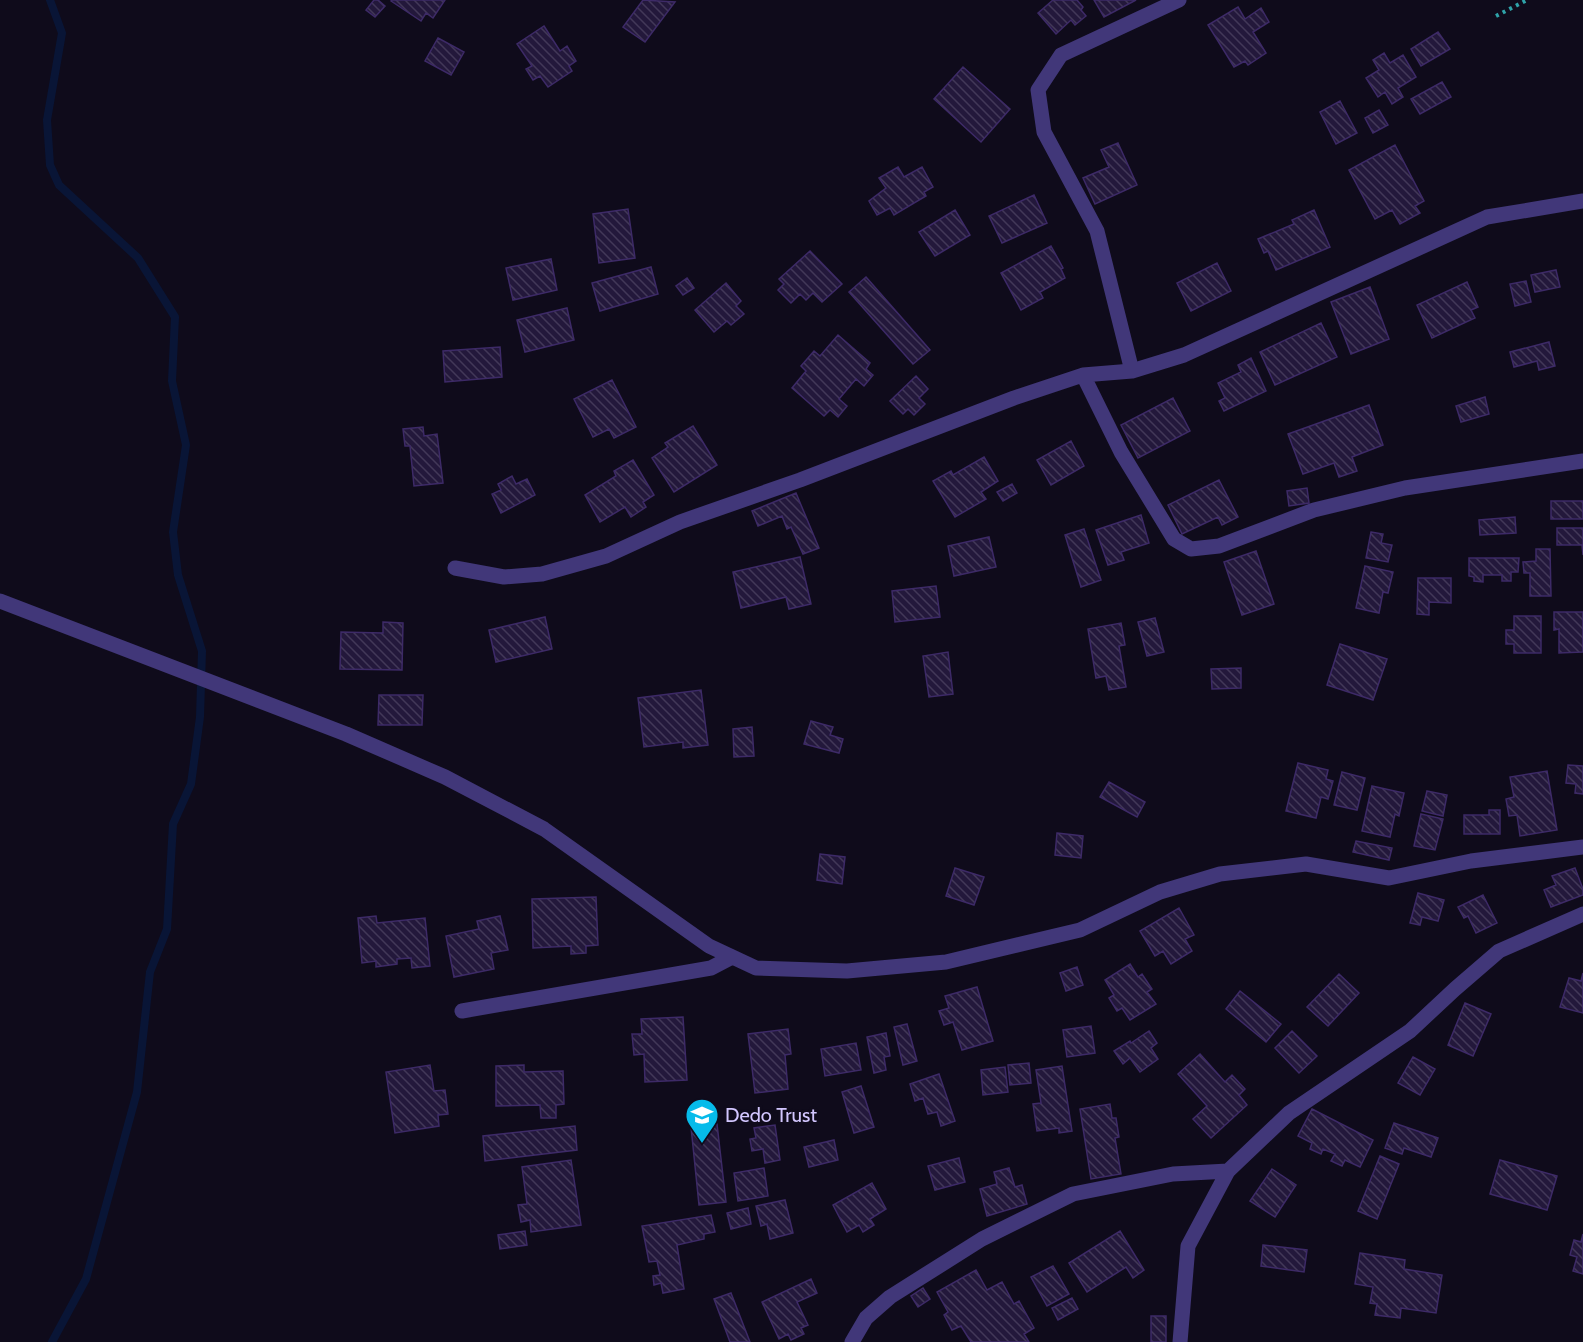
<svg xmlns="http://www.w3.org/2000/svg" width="1583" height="1342" viewBox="0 0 1583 1342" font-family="Cabin,sans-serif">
<defs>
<pattern id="building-back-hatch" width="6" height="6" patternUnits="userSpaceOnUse" patternTransform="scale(1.5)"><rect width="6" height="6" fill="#23183b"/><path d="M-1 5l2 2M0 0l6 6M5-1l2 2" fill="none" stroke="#423858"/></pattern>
</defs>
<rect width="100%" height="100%" fill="#0f0b1b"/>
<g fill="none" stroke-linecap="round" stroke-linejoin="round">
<!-- stream -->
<path stroke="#091536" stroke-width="8" d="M50 0 62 33 47 120 50 165 59 185 138 258 175 317 172 381 186 445 173 532 178 575 202 651 200 717 191 784 173 824 167 929 150 972 137 1092 86 1279 52 1342"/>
</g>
<!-- building -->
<path fill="url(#building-back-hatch)" stroke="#3d2a67" stroke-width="1.5" d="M374 0H378L385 6 375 17 366 10Z
M392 0H445L433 18 426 13 421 21 391 1Z
M643 0 675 2 645 42 623 27Z
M1053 0H1077L1083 7 1081 10 1086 16 1075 25 1071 20 1056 34 1038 13Z
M1094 0H1136L1104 17Z
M1238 7 1245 19 1261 8 1269 22 1253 32 1266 53 1248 65 1245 61 1234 67 1208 25Z
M544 26 560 51 567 46 576 61 569 66 572 71 548 87 540 76 533 80 526 69 532 66 517 44Z
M1438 32 1450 49 1421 66 1411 49Z
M438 38 464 52 451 75 425 61Z
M1384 53 1390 63 1403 55 1416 77 1398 88 1403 97 1392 104 1385 92 1378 97 1366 78 1379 70 1373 60Z
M963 67 1010 109 981 142 934 99Z
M1442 82 1451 97 1420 114 1411 99Z
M1340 101 1357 133 1336 144 1320 112Z
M1379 110 1388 125 1373 133 1365 118Z
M1118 143 1137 185 1095 204 1083 178 1109 167 1101 150Z
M1395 145 1424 201 1415 206 1420 213 1400 224 1392 210 1375 219 1349 170Z
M898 167 904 177 922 167 933 187 924 192 926 196 894 215 890 208 877 215 869 201 886 188 879 178Z
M1034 195 1047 223 1002 243 989 216Z
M628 209 635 258 599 263 593 214Z
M955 210 970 235 935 256 919 232Z
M1314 210 1330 247 1276 270 1268 251 1264 253 1258 239 1294 224 1292 220Z
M1051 246 1063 268 1061 269 1065 278 1040 292 1043 298 1021 310 1001 273Z
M810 251 842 284 822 302 813 293 806 300 800 294 791 303 778 290 784 284 779 279Z
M551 259 557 290 513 300 506 268Z
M1217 263 1231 291 1191 311 1177 283Z
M651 267 658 294 600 311 592 283Z
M1556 270 1560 287 1535 292 1531 275Z
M866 277 930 350 913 364 849 292Z
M687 278 694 288 683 295 676 286Z
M1526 281 1531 302 1515 306 1510 284Z
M1467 282 1478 307 1471 310 1475 318 1432 338 1417 305Z
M726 283 741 301 736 306 744 314 731 325 727 321 714 332 695 310Z
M1370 287 1389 339 1351 354 1331 302Z
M567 308 574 340 525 352 517 320Z
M1321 323 1337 357 1275 385 1260 352Z
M838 335 870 363 866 369 873 375 864 386 856 379 839 399 847 406 838 417 830 410 824 416 792 388 806 371 801 366 814 351 820 356Z
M1549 342 1555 366 1539 370 1537 361 1514 367 1510 352Z
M500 347 502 377 445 382 443 351Z
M1251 358 1266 391 1224 411 1219 401 1225 398 1218 383 1241 372 1238 365Z
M916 376 928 389 919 398 925 404 914 415 908 409 903 414 890 401Z
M612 380 636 427 614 438 609 429 593 437 574 399Z
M1485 397 1489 414 1461 422 1456 406Z
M1173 398 1190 431 1138 458 1121 425Z
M1369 405 1383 445 1352 457 1357 471 1339 477 1334 463 1303 474 1288 434Z
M693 426 717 465 674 492 652 458 668 447 665 443Z
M423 427 424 436 437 434 443 483 414 486 410 446H405L403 429Z
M1071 441 1084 466 1051 485 1037 460Z
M984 457 998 481 981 492 986 499 955 517 933 481 951 471 953 475Z
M633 460 654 495 643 502 646 507 631 517 625 507 600 522 585 495 616 476 614 471Z
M512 476 516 484 527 479 535 495 501 513 492 494 501 490 498 484Z
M1219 480 1238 517 1222 525 1218 517 1182 534 1168 505Z
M1012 484 1017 493 1003 501 997 492Z
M1307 488 1309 503 1289 506 1287 491Z
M796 493 819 548 803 554 791 527 787 529 782 516 758 526 752 511Z
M1551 501H1583V519H1551Z
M1141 515 1149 543 1121 552 1124 560 1108 565 1096 530Z
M1515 517 1516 533 1480 535 1479 520Z
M1557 528H1583V555L1582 545H1557Z
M1084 529 1101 580 1081 587 1065 535Z
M1371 532 1383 534 1381 543 1392 545 1388 562 1366 558Z
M989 537 996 567 954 576 948 546Z
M1536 549H1550L1551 596H1530V573H1524L1523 562 1536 561Z
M1256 551 1274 604 1242 615 1224 562Z
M800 557 811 604 789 609 786 597 741 608 733 572Z
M1469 558H1519L1518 572H1511V581H1502V575H1483V582L1474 581V577L1469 576Z
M1365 566 1393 572 1388 593 1383 592 1379 613 1356 608Z
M1418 578H1451V603L1429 602V615L1417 614Z
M936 586 940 617 895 622 892 591Z
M1554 612H1583V652L1559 653V629L1554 630Z
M1514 616H1541V653H1514V644H1506V630H1514Z
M545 617 552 649 496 662 489 630Z
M1155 618 1164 652 1147 656 1138 622Z
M383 622 403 623 402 670 340 669 341 632 383 633Z
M1121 623 1125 645 1119 646 1126 687 1109 690 1106 676 1096 678 1088 629Z
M1340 644 1387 659 1373 700 1327 685Z
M948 652 953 694 929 697 923 656Z
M1241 668V688L1212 689 1211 669Z
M701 690 708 745 683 748V742L644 747 638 698Z
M379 695H423L422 725H378Z
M811 721 833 727 830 735 843 739 839 753 804 744Z
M752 727 754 756 734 757 733 729Z
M1298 763 1328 770 1326 779 1333 781 1328 799 1321 797 1316 818 1286 811Z
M1568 765 1583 766V794L1575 793 1576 784 1566 783Z
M1547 771 1557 830 1520 836 1517 815 1509 816 1506 799 1514 797 1510 777Z
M1342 772 1365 778 1357 810 1334 805Z
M1109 782 1145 802 1137 817 1100 797Z
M1372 786 1404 793 1399 816 1395 814 1390 837 1362 831Z
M1427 791 1447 795 1443 816 1422 811Z
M1489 810H1500V834H1464V815H1489Z
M1421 814 1443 819 1435 850 1414 846Z
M1057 833 1083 836 1081 858 1055 855Z
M1356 841 1392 848 1389 860 1353 852Z
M820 854 845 857 842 884 817 880Z
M955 868 984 877 974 905 946 896Z
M1575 868 1583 889V895L1551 907 1544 890 1556 885 1552 876Z
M1418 893 1444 900 1438 921 1422 917 1420 925 1410 923Z
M1483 895 1497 923 1476 933 1468 916 1464 918 1458 907Z
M596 897 598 945 586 946V953L571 954V946L533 948 532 899Z
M1179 908 1194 935 1185 939 1192 951 1171 964 1163 951 1155 956 1140 931Z
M376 916 377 923 425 918 430 966 412 968 411 958 397 959V964L376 967V961L362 963 358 918Z
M500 916 508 950 491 953 494 969 454 977 446 936 479 929 477 921Z
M1130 964 1138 977 1142 974 1152 989 1147 992 1156 1004 1130 1020 1122 1008 1117 1011 1109 998 1114 995 1105 980Z
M1077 967 1083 985 1066 991 1060 973Z
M1583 973V1013L1560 1007 1569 978 1581 981Z
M1339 974 1359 993 1328 1026 1307 1007Z
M977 987 993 1041 962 1050 953 1022 944 1025 939 1011 949 1008 945 996Z
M1240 991 1281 1024 1266 1042 1226 1009Z
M1465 1003 1491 1014 1473 1056 1448 1045Z
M683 1017 687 1080 645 1082 644 1054 634 1055 632 1034H642L641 1019Z
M907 1024 917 1061 903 1065 894 1027Z
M1091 1026 1095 1053 1067 1057 1063 1030Z
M788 1029 791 1054 785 1055 788 1089 755 1093 748 1034Z
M1149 1031 1157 1043 1151 1048 1158 1059 1140 1072 1130 1058 1123 1064 1114 1051 1130 1041 1131 1043Z
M1292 1031 1317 1056 1299 1073 1275 1048Z
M886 1033 890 1056 884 1057 886 1070 874 1073 867 1037Z
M856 1043 861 1070 825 1076 821 1049Z
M1200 1054 1225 1082 1232 1075 1245 1089 1239 1095 1247 1105 1211 1138 1193 1119 1207 1106 1178 1074Z
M1413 1057 1435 1069 1420 1095 1398 1083Z
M1029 1063 1031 1083 1010 1085 1008 1065Z
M430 1065 434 1091 445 1090 448 1114 438 1115 439 1126 395 1133 386 1072Z
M524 1065V1072L563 1071 564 1104 556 1105V1118H541L540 1105 496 1106V1066Z
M1062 1066 1072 1131 1059 1133V1128L1037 1131 1033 1104 1041 1103 1036 1070Z
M1005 1067 1008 1092 983 1095 981 1070Z
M939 1074 955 1121 941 1126 937 1112 928 1114 923 1098 915 1101 910 1084Z
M861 1086 874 1127 854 1133 842 1092Z
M1110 1104 1112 1118H1116L1119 1137 1115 1138 1121 1174 1091 1179 1080 1109Z
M1312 1109 1373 1140 1360 1167 1345 1160 1342 1166 1331 1161 1335 1154 1323 1149 1321 1154 1310 1149 1312 1143 1298 1136Z
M1394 1123 1438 1138 1431 1157 1404 1148 1402 1154 1385 1148Z
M717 1124 726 1202 699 1205 691 1127Z
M775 1125 780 1160 765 1163 763 1149 752 1151 750 1139 756 1138 754 1128Z
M575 1126 577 1150 485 1161 483 1136Z
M834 1140 838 1160 809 1167 804 1147Z
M1380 1156 1399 1164 1377 1219 1358 1211Z
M959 1158 965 1182 935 1190 928 1166Z
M571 1160 581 1225 531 1232 530 1220 521 1222 518 1205 527 1204 522 1167Z
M1500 1160 1557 1176 1547 1210 1490 1194Z
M764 1168 768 1196 738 1201 734 1173Z
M1009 1168 1015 1187 1022 1185 1027 1204 987 1216 980 1189 997 1184 994 1172Z
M1272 1169 1296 1185 1275 1217 1250 1201Z
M872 1183 886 1209 870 1219 874 1225 863 1232 859 1225 847 1232 833 1205Z
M785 1200 793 1233 770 1239 767 1224 761 1226 756 1206Z
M748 1208 751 1224 731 1229 727 1213Z
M711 1215 715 1232 704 1234V1239L677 1245 684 1289 663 1293 661 1283 654 1285 653 1276 660 1275 657 1261 649 1262 642 1226Z
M525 1231 527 1245 500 1249 498 1235Z
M1120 1231 1144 1270 1133 1278 1126 1267 1087 1292 1069 1263Z
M1583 1234V1274L1573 1271 1577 1257 1570 1255 1574 1240 1581 1242Z
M1263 1245 1307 1250 1304 1272 1261 1266Z
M1360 1253 1405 1260 1404 1269 1442 1275 1436 1313 1401 1308 1400 1318 1375 1315 1377 1304 1370 1303 1373 1287 1355 1284Z
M1053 1266 1069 1294 1047 1306 1031 1277Z
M976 1270 987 1290 1002 1282 1014 1304 1019 1301 1034 1328 1024 1334 1029 1342H971L961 1326 952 1330 944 1315 948 1312 937 1292Z
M811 1279 817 1293 797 1302 808 1325 801 1328 804 1334 791 1340 788 1334 779 1339 762 1302Z
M923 1288 930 1299 918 1307 911 1296Z
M731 1293 750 1342H730L714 1299Z
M1072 1298 1078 1309 1058 1320 1052 1308Z
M1151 1316H1166V1342H1151Z"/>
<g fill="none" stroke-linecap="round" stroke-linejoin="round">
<!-- path -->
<path stroke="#2fa3a9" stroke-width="4" stroke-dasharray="3 4.5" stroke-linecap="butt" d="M1496 16 1527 0"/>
<!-- minor -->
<path stroke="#413779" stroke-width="15" d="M1132 371 1097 231 1044 132 1038 90 1061 55 1179 0
M1083 375 1121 452 1174 539 1191 549 1219 546 1314 510 1405 488 1583 461
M455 568 504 577 542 574 606 556 680 522 800 480 1014 398 1083 375 1132 371 1184 355 1487 217 1583 201
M0 601 346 734 445 777 544 829 709 946 756 968 847 971 946 962 1080 930 1160 892 1220 874 1306 864 1389 878 1471 861 1583 847
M462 1011 711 968 732 957
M852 1342 866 1318 890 1297 982 1239 1073 1194 1173 1174 1228 1171
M1180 1342 1188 1246 1228 1171 1289 1113 1410 1031 1455 989 1499 951 1583 914"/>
</g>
<!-- icons -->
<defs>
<symbol id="school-pin" viewBox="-11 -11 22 30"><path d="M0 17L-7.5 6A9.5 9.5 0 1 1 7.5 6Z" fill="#06bbea" stroke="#0f0b1b"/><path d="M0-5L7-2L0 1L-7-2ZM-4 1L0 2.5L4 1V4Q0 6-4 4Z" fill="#fff"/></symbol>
</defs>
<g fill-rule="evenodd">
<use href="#school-pin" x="683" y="1096" width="38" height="52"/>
</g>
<g text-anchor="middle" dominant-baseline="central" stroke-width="6" stroke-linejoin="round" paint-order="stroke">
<!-- poi labels -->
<g font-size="20" fill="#d2c6fe" stroke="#0f0b1b" text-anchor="start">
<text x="725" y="1115">Dedo Trust</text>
</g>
</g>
</svg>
